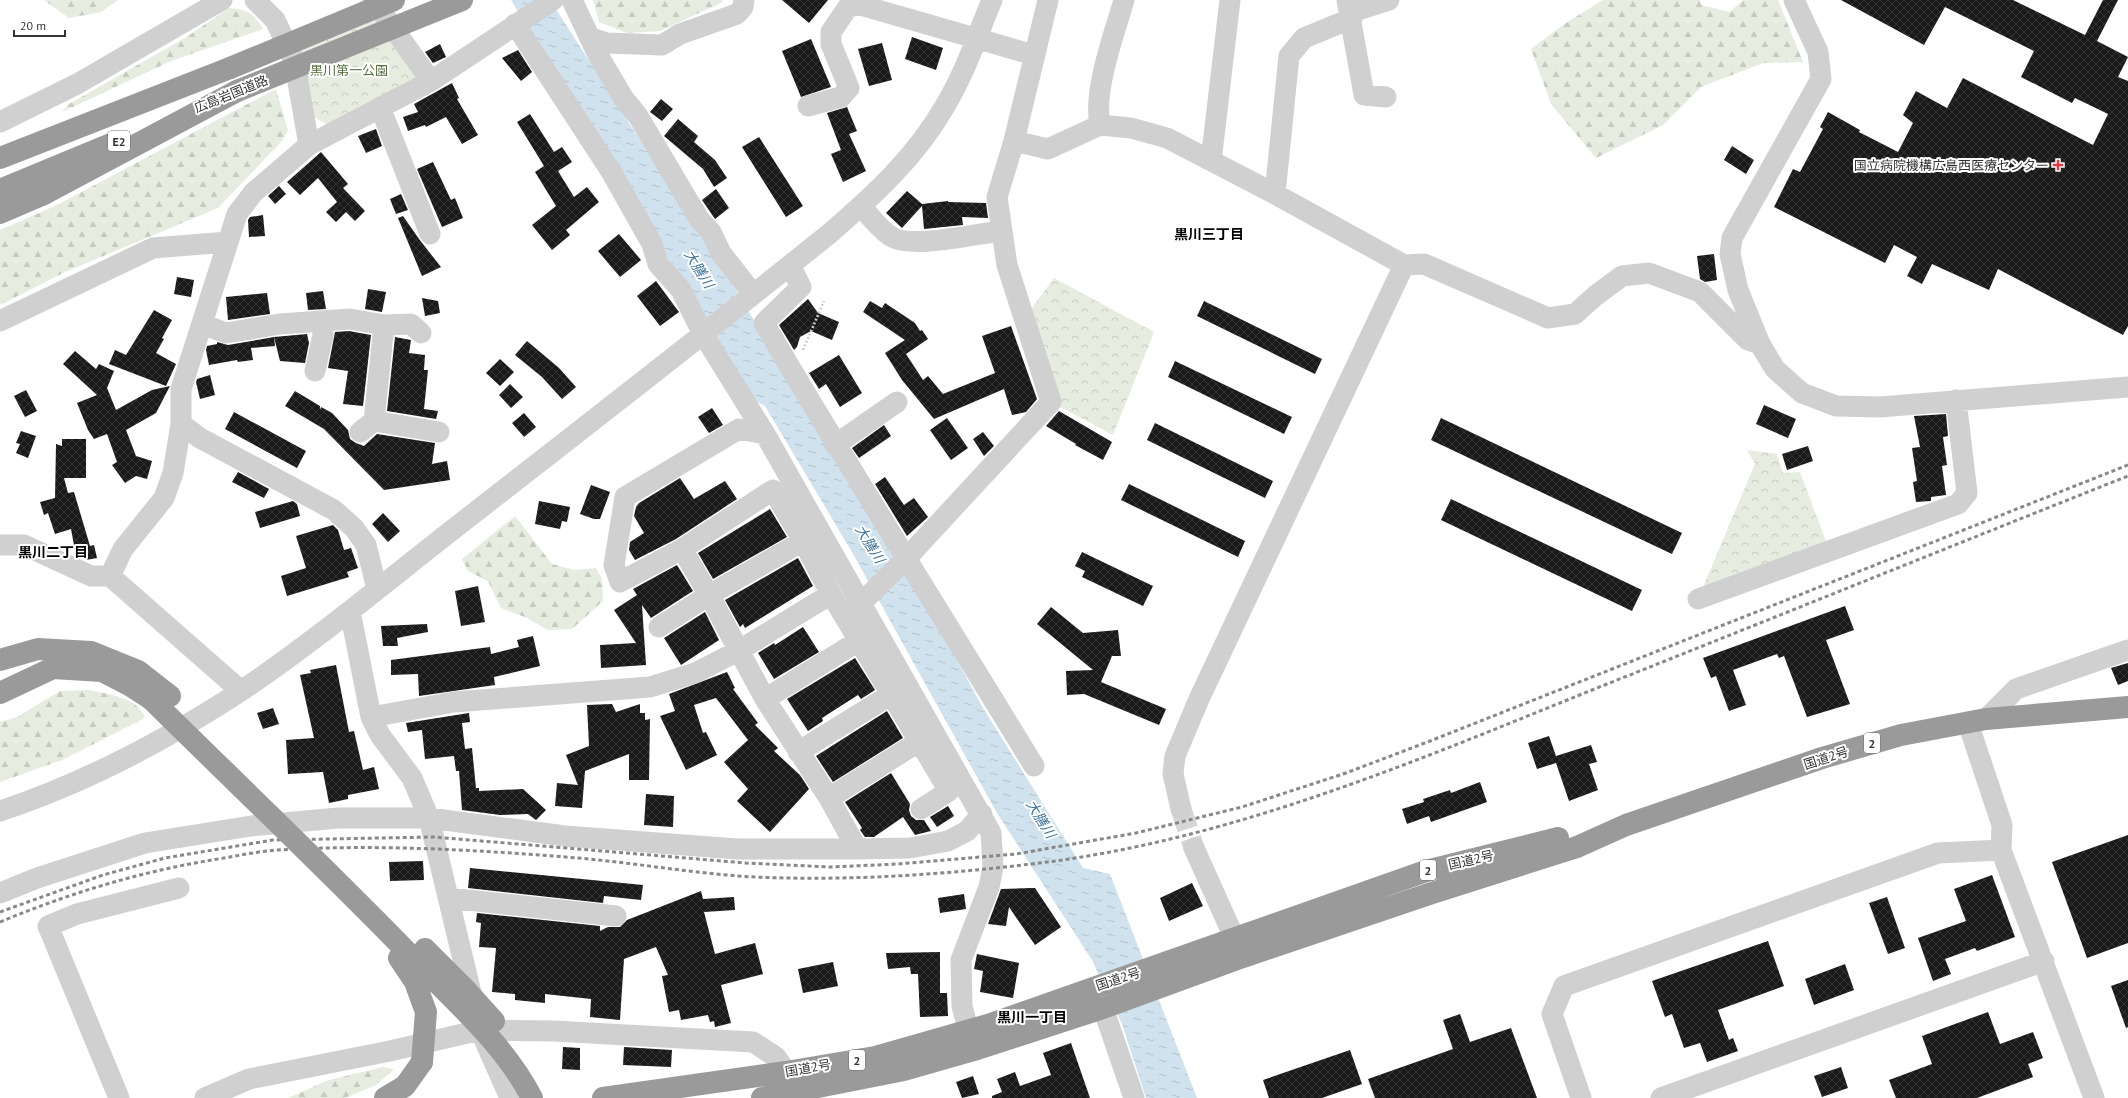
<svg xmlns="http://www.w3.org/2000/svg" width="2128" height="1098" viewBox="0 0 2128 1098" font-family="'PT Sans','Noto Sans JP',sans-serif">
<defs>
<pattern id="forest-firs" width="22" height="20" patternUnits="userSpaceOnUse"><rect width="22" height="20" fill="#e6ecdf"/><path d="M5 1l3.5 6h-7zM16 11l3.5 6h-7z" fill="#c6cbc0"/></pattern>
<pattern id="park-crowns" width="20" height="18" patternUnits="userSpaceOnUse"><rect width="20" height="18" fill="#e6ecdf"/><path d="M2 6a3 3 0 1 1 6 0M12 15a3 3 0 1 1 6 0" fill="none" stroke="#c6cbc0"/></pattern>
<pattern id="water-ripples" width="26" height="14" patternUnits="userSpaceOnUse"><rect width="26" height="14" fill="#cfe2ee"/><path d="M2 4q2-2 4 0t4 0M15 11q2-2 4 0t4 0" fill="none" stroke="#b2c2cd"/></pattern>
<pattern id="building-cross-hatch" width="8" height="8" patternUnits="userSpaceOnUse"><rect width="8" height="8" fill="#1a1a1a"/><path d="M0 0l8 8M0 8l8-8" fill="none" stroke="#333"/></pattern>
</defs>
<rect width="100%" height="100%" fill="#fff"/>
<!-- forest -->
<path fill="url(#forest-firs)" d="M44 0H118L101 12 69 18Z
M593 0H723L721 3 660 31 627 33 599 22Z
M1603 0H1700L1701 5 1730 12 1743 0H1778L1803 62 1763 63 1701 87 1663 125 1596 158 1551 104 1531 49 1566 23Z
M229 8C248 10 253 12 263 29L171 61 62 112 69 104 185 38Z
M276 89 288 130 282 141 218 208 65 272 0 305V230L57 205Z
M515 516 552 564 574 570 596 568 602 579 603 601 572 629 548 630 525 617 501 608 488 581 468 571 462 559Z
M88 690C106 694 139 697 145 718L62 760 0 782V722L17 717 60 691Z
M383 1067 394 1069 376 1085 345 1098H288L329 1080Z"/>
<!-- park -->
<path fill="url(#park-crowns)" d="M379 16 419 78 330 126 314 117 297 47Z
M1054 278 1154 332 1113 435 1051 402 1024 319Z
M1747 450 1777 454 1783 473 1800 472 1830 552 1698 599 1755 464Z"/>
<!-- water -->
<path fill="url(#water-ripples)" d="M511 0H550L735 288 839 466 936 622 983 708 1083 868 1110 874 1197 1098H1146L1122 1024 1092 960 997 813 852 552 765 406 752 399Z"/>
<!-- building -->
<path fill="url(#building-cross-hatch)" d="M782 0H828L809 23Z
M1841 0H2013L2085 35 2103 0H2118L2097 41 2128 57 2118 77 2128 81V326L2123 335 1998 269 1989 290 1932 264 1922 284 1907 276 1917 257 1894 245 1885 263 1774 207 1793 169 1800 172 1823 129 1820 127 1828 112 1860 130 1859 132 1898 152 1913 123 1903 115 1916 91 1947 108 1963 78 2093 145 2108 114 2075 98 2072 103 2021 77 2034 51 1945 7 1924 45Z
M912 37 943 48 936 70 905 59Z
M811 39 831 87 801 97 782 51Z
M882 43 892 80 869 86 858 49Z
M440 44 446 57 433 63 425 52Z
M518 50 532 72 521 81 502 58Z
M452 83 459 98 457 99 478 135 462 144 446 117 426 127 425 125 408 131 403 117 418 112 414 104Z
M661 99 673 109 662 121 650 112Z
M847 107 857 131 849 134 866 171 843 182 831 154 841 150 827 113Z
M530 114 554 152 562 147 572 162 558 171 574 197 587 187 599 202 566 230 570 235 552 250 532 225 556 206 535 172 544 166 517 122Z
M678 119 698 136 694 142 715 160 727 178 714 187 703 169 664 136Z
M376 129 382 146 366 153 358 136Z
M759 137 803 206 786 217 742 147Z
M1732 146 1754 160 1746 174 1724 160Z
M321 152 348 184 343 188 365 211 355 221 346 212 336 222 326 212 337 202 318 178 300 195 287 182Z
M433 162 451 200 455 198 463 218 442 227 417 169Z
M279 186 286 194 275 204 268 196Z
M716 189 729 208 715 219 702 200Z
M907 191 922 204 948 201V202L986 203 988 218 962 217 963 225 924 229 922 206 902 228 886 213Z
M401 194 408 210 396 214 390 199Z
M263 215 265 236 249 237 248 220 250 217Z
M403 216 419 239 441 267 422 276 398 218Z
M619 234 641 260 620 277 598 251Z
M1714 254 1717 280 1705 282 1700 279 1697 256Z
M177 277 194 280 191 297 174 294Z
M656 281 679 312 660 326 637 296Z
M368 289 386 292 382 312 365 309Z
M323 291 326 309 308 310 306 293Z
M267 293 270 314 228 320 226 297Z
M422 298 438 301 440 313 425 316Z
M808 299 818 313 839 322 832 340 811 331 800 337 797 347 794 350 779 325Z
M870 301 882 308 885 303 915 323 920 331 922 330 928 339 906 354 923 380 928 376 943 394 995 373 982 336 1011 326 1037 399 1026 412 1012 415 1004 389 934 419 902 380 885 353 905 340 863 312Z
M1204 301 1322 359 1315 374 1197 316Z
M154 310 172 320 162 338 164 339 156 353 176 364 166 386 109 364 115 350 126 355Z
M349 331 371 335 363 406 343 404 348 371 328 368 335 332Z
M307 334 309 343 305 363 280 361 274 337Z
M274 337 275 346 251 348 253 360 238 362 237 360 209 365 206 350 207 346 217 344V342L228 345Z
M395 337 411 340 409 353 425 355 424 370H428L424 409 438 411 436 419 387 411Z
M527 341 559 368 576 387 562 399 542 377 515 355Z
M75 351 96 369 99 364 114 371 107 388 116 410 152 390 170 386 156 413 126 430 136 456 152 461 147 479 136 476 125 483 112 465 117 462 107 434 94 439 88 430 77 403 97 395 63 364Z
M839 355 862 393 840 407 826 384 819 389 809 373Z
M500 359 514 372 500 386 486 373Z
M1175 361 1292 417 1284 434 1168 377Z
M210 375 215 395 200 399 196 382 197 379Z
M510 384 523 397 511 408 499 395Z
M26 390 37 411 25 417 14 396Z
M295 391 320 406V410L321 407 332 413 348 430 350 439 356 443 364 446 377 434 435 443 432 464 447 461 450 480 384 490 324 429 285 406Z
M1764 405 1796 419 1788 438 1756 424Z
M712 408 723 425 709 433 698 417Z
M1059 411 1112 442 1103 460 1075 445 1076 444 1046 426Z
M234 412 306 451 297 468 225 429Z
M524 413 536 427 524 437 512 423Z
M1946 414 1948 436 1943 437 1947 465 1942 466 1946 495 1931 497V501L1916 502 1913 482 1917 481 1912 448 1920 447 1914 416Z
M947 418 968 448 951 460 930 430Z
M1441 418 1682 533 1672 554 1431 440Z
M1155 423 1273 481 1265 498 1147 440Z
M884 425 891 436 859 458 852 448Z
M21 431 36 436 28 458 16 453 20 444 16 443Z
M983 432 994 446 984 456 973 439Z
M62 439H86V478H64L68 493 74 492 90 546 94 545 97 558 86 560 76 556 71 529 55 534 48 513 44 515 40 502 55 498 56 444 62 446Z
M1808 446 1813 461 1787 470 1782 454Z
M238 472 269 489 264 498 232 482Z
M885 477 904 505 914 498 928 517 907 536 875 484Z
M680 478 694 499 725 481 737 499 676 539 635 560 629 550 630 542 644 533 634 516 636 507 639 503Z
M1129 484 1245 541 1238 557 1121 500Z
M591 485 610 492 600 519H594L580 514Z
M1451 499 1642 590 1632 611 1441 520Z
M293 501 297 504 300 516 260 528 255 512Z
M539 501 570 507 567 522 562 521 560 529 535 524Z
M770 509 787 537 713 579 698 553Z
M383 513 400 531 388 542 372 524Z
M333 525 338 530 344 550 351 548 358 568 347 572 349 577 287 596 281 576 306 568 296 536Z
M1082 552 1153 586 1143 606 1082 577 1085 571 1075 566Z
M798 558 813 586 745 628 743 624 740 627 725 600Z
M677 565 693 591 651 618 642 605 646 665 601 668 600 645 636 643 614 610 637 595 633 589Z
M478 586 485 622 461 626 455 591Z
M1845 606 1854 630 1826 640 1850 704 1807 717 1784 656 1779 658 1777 654 1733 670 1746 705 1729 711 1716 676 1711 678 1703 658Z
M1051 607 1083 633 1118 630 1121 656H1112L1101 682 1166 709 1159 725 1084 694 1067 695 1066 671 1093 670 1037 624Z
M705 612 719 640 681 665 664 638Z
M427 624 428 632 397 638 398 646H383L381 626Z
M803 627 819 652 774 679 758 653 774 643 775 645Z
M533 636 540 666 494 677 495 685 419 696 418 674 391 675V660L490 647 491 654 519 647 517 640Z
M855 658 875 690 861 699 858 695 822 718 823 721 808 731 787 699Z
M2128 663V681L2118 685 2111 668Z
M336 665 349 732 354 731 363 770 374 767 379 789 348 795V799L329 803 323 772 288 774 286 740 314 738 300 675 311 673 310 670Z
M727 672 735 688 733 689 758 723 755 725 778 748 774 751 800 775 809 789 770 832 737 801 748 789 724 762 748 740 716 698 694 705 703 733 706 732 717 755 686 770 660 716 675 711 669 694Z
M612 704 616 712 640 704V713H645V720L650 719 649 780H629V754L585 771 582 808 555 806 557 783 578 785 566 755 589 746 587 705Z
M273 708 279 724 263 729 257 713Z
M887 711 903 738 833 782 816 756Z
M469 713 470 722 462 723 465 749 472 748 476 788H479V791L523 789 546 810 536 820 528 814 500 815 462 810 459 771H456L454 756 425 759 422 730 408 732 406 723Z
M1549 736 1556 756 1591 745 1597 762 1589 764 1598 790 1569 801 1556 763 1537 769 1528 743Z
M891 773 910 804 909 810 911 816 916 820H924L931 831 915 835 903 817 874 837H865L860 830 862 828 845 802Z
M1480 782 1487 802 1431 822 1429 816 1407 824 1402 809 1424 802 1423 799 1450 790 1451 793Z
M646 794 674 796 673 827 644 825Z
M948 806 954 816 937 827 930 817Z
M2128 835V943L2087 958 2052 862Z
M423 861 424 880 390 881 389 862Z
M470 868 643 885 641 900 604 896 603 903 468 888Z
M1992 875 2015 937 1977 951 1975 948 1945 959 1951 974 1933 981 1918 938 1966 921 1954 889Z
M1192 883 1203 906 1169 921 1160 898Z
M1031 888H1035L1061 927 1035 945 1009 907 1006 926 988 924 1001 889Z
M701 891 703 899 734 897 735 910 704 912 715 954 755 943 763 974 721 985 731 1023 715 1027 714 1021 710 1022 708 1015 681 1020 679 1010 669 1012 662 976 668 975 656 947 624 959 620 1020 590 1017 591 999 545 994V1003L515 1000V994L492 992 496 948 479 947 481 923 476 922 477 913 600 926V931L608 927H620L627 920Z
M964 894 966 909 940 913 938 898Z
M1887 897 1905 948 1888 954 1869 903Z
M1768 941 1784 986 1718 1010 1729 1040 1733 1038 1738 1051 1707 1062 1700 1043 1684 1048 1672 1014 1665 1017 1652 981Z
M940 952V993H947L948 1016 920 1017 918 974H911L910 967 888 969 886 953Z
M977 954 1019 963 1013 998 980 992 983 971 974 969Z
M833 962 838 986 803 993 798 969Z
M1845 964 1854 990 1814 1005 1805 979Z
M2128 980V1027L2126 1028 2111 986Z
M1988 1012 2000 1044 2033 1032 2043 1058 2028 1064 2033 1077 1977 1098H1896L1889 1080 1932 1064 1922 1036Z
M1460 1014 1470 1042 1511 1028 1537 1098H1375L1368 1079 1453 1049 1443 1020Z
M1071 1043 1090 1098H992V1096L1002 1092 997 1079 1015 1072 1020 1086 1051 1075 1043 1053Z
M563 1047 580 1048V1070L562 1069Z
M624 1047 672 1050 671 1067 623 1065Z
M1350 1050 1362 1084 1322 1098H1269L1263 1080Z
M1841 1067 1848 1088 1822 1097 1814 1076Z
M973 1076 979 1094 962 1098 956 1082Z"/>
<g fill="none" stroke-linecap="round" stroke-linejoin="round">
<!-- minor-tunnel -->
<path stroke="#d6d6d6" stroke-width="21" stroke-dasharray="21 10" stroke-linecap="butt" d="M1181 809 1194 848"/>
<!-- path -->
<path stroke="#cdcdcd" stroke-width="2.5" stroke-dasharray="2 2" stroke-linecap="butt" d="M803 350 824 301"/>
<!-- minor -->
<path stroke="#d0d0d0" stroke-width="21" d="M255 0 275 20 294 60 309 145
M373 0 431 81
M572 0 598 55 624 99 638 116 699 219 711 232 721 253 753 294
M1347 0 1364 95 1386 97
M1794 0 1818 52 1821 79 1732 238 1730 254 1738 290 1760 344 1775 369 1802 393 1836 406 1880 407 2128 387
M515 24 612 173 652 244 658 264 681 290 703 334 765 434 991 833 993 867 989 887 961 960 962 1006 973 1048
M591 38 607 43 662 45 680 34 737 14 743 7 744 0
M808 106 841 97 849 88 831 44V32L848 7 860 5 1034 55
M380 107 430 234
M0 122 77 84 222 0
M1100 125C1093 90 1114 35 1124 0
M1014 141 1048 149 1100 125 1131 128 1167 138 1275 194 1404 265 1424 264 1548 318 1575 314 1595 296 1622 276 1649 273 1700 292 1748 340 1760 344
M1211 161 1230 0
M1275 194 1289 56 1304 38 1350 19 1358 10 1389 0
M861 206C870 216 880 230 892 237 913 249 975 234 1001 231
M790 265 801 287 764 323C851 472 944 618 1034 766
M0 321 153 248 228 242
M202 324 226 333 280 324 350 319 384 325 411 324 421 333
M315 371 323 335V321
M374 421 439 432
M181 424 200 438 334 510 354 528 366 545 377 589
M360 432 374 421 384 325
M765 434 739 429 625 497 614 565 620 582 682 549 773 490 803 541 831 594 949 791 921 809
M835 445 897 402
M0 545H24L91 576H110L241 691
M682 549 709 595 765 699 829 798 857 849
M110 576 123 549 164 498 173 473 181 424V389L237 214 253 193 309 145 431 81 553 0
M1698 599 1958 504 1967 493 1956 400
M860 604 903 562 1051 402 1007 265 997 197 1014 141 1048 0
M350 611 371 717 380 735 412 778 429 818 480 1030 510 1098
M659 627 709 595 803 541
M765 699 860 640
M371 717 454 702 650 687 695 673 738 651 831 594
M1986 719 2016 689 2128 650
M1968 723 2002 825 2001 850 2094 1098
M798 752 892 694
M829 798 920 741
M1181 809 1173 774 1175 756 1199 699 1404 265
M0 811C85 783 166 740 241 691 317 640 388 580 460 524 583 428 707 332 829 234 873 196 916 157 945 106 965 73 977 36 992 0
M1194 848 1242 955
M0 893 37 878 145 843 251 826 338 818H429L565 836 737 849H857L910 848 948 841 967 831 982 814
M449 898 616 916
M1103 1008 1134 1098
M119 1098 48 926 77 914 179 888
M205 1098 249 1079 390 1051 480 1030 554 1031 753 1042 776 1057 796 1085
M1581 1098 1552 1014 1564 986 1938 853 2001 850
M1661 1098 2044 961"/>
<!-- highway -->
<path stroke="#9a9a9a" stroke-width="22" d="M0 158 230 68
M0 190 116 142
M0 213 42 195 237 91
M0 660 38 649 91 652 138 671 170 696
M0 693 53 668 102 671 131 686 151 699
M385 1098 405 1086 422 1062
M603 1098 786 1072 875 1057 991 1024 1426 871 1558 838
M762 1098 904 1070 974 1050 1103 1008 1243 957 1432 893 1577 847 1626 825 1822 758 1901 735 1986 719 2128 707"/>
<!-- rail -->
<path stroke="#888" stroke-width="3" stroke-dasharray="4 3" stroke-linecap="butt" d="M0 912 103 875 165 858 273 840 434 837 746 863 830 867 898 864 1016 854 1136 833 1242 807 1346 773 1430 741 2128 465
M0 922C72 892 146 870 224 858 242 855 260 851 278 850 378 844 479 850 578 858 637 863 696 874 755 877 848 881 939 875 1031 864 1226 842 1411 763 1592 690 1771 619 1949 547 2128 476"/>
<!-- highway-bridge -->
<path stroke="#9a9a9a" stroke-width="22" d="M230 68 394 0
M237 91 462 0
M151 699C239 786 329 871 415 960 456 1003 505 1045 532 1098
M425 949 466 990 494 1021
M399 958 415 982 426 1012 422 1062"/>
</g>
<!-- markers -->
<path fill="#e63946" stroke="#fff" stroke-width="1.5" d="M2056 159h4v4h4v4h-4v4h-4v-4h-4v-4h4z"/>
<g text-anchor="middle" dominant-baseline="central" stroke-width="4" stroke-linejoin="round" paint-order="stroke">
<!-- shield labels -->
<g fill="#fff" stroke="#707070" stroke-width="1">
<rect x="108" y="131" width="22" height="20" rx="3"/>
<rect x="1864" y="733" width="16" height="20" rx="3"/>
<rect x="1420" y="860" width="16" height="20" rx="3"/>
<rect x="849" y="1050" width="16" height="20" rx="3"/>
</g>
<g font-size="12" font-weight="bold" fill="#333">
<text x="119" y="141">E2</text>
<text x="1872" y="743">2</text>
<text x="1428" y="870">2</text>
<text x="857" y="1060">2</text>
</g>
<!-- park labels -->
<g font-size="13" fill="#56703f" stroke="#fff">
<text x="349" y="70">黒川第一公園</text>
</g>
<!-- street labels -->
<g font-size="13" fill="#333" stroke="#fff">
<text transform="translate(231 94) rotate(-22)">広島岩国道路</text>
<text transform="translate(1826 758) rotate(-18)">国道2号</text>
<text transform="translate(1471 860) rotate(-13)">国道2号</text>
<text transform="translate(1118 979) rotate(-18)">国道2号</text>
<text transform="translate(808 1068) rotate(-10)">国道2号</text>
</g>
<!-- poi labels -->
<g font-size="13" fill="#333" stroke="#fff" text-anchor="end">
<text x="2049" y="165">国立病院機構広島西医療センター</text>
</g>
<!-- neighbourhood labels -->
<g font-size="14" font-weight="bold" fill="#000" stroke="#fff">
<text x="1209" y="234">黒川三丁目</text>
<text x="53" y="552">黒川二丁目</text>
<text x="1032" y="1017">黒川一丁目</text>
</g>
<!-- water labels -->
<g font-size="14" font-style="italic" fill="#3f7597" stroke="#fff">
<text transform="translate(699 269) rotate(58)">大膳川</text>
<text transform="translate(870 544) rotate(58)">大膳川</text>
<text transform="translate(1041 819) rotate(58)">大膳川</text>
</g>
</g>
<!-- scale -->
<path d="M14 30v6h51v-6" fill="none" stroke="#333333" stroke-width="2"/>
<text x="20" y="30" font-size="12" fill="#333333" stroke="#ffffff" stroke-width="3" paint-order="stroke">20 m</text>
</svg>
